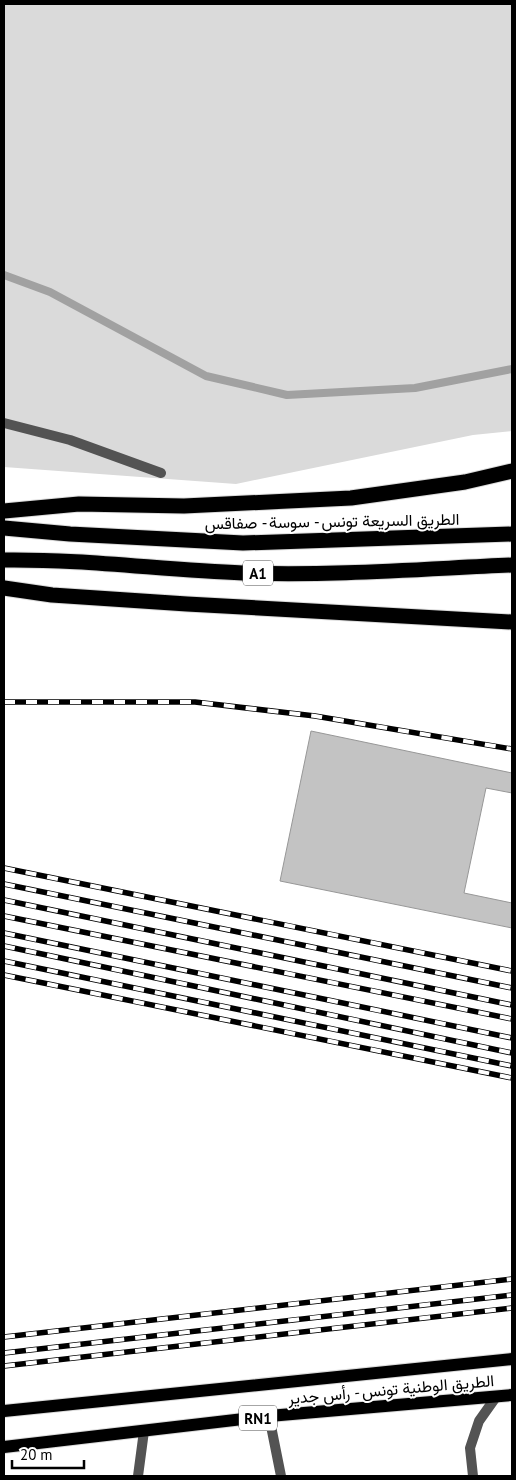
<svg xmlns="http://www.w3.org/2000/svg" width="516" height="1480" viewBox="0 0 516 1480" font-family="'PT Sans',Vazirmatn,sans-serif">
<rect width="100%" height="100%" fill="#fff"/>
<!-- green -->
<path fill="#dadada" d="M4 4H512V431L473 435 236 484 4 467Z"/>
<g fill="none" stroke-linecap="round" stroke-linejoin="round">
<!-- stream -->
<path stroke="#a1a1a1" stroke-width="8" d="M4 275 50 292 206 376 287 395 415 388 512 369"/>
</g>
<!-- building -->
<path fill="#c3c3c3" stroke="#979797" d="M311 731 512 773V793L486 788 464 893 512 903V928L280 881Z"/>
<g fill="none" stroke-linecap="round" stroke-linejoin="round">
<defs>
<path id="primary" d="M4 1411 512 1359
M4 1447 269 1416 512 1395"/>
<path id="motorway" d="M4 511 79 504 184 506 351 498 465 482 512 471
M4 528 70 534 243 543 512 534
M4 560C84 559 163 570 243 573 333 576 422 569 512 565
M4 588 52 595 187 604 512 622"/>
</defs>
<!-- primary casing -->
<use href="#primary" stroke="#dbdbdb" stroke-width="14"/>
<!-- motorway casing -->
<use href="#motorway" stroke="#dbdbdb" stroke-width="17"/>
<!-- service -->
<path stroke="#535353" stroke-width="10" d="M138 1476 144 1431"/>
<!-- minor -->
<path stroke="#535353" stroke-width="10" d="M4 423 70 440 161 473
M269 1416 281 1476
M473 1476 470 1448 479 1421 496 1397"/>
<!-- primary -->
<use href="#primary" stroke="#000" stroke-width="12"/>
<!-- motorway -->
<use href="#motorway" stroke="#000" stroke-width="15"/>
<defs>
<path id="rail" d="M4 702H195L315 716 512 749
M4 868 512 971
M4 884 512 988
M4 900 512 1005
M4 916 512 1019
M4 933 512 1038
M4 946 512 1053
M4 961 512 1066
M4 975 512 1078
M4 1337 512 1279
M4 1353 512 1295
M4 1366 512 1308"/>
</defs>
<!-- rail casing -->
<use href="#rail" stroke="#000" stroke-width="5.5"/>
<!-- rail -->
<use href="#rail" stroke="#fff" stroke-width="4" stroke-dasharray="11" stroke-linecap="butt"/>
</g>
<g text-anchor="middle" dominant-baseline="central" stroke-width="4" stroke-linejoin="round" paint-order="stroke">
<!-- shield labels -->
<g fill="#fff" stroke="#4c4c4c" stroke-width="1">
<rect x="243" y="560.5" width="30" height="25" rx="4"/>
<rect x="239" y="1405.5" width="38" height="25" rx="4"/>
</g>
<g font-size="15" font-weight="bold" fill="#000">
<text x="258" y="573">A1</text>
<text x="258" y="1418">RN1</text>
</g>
<!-- street labels -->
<g font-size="16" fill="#000" stroke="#fff">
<text transform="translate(332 521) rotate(-1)">الطريق السريعة تونس - سوسة - صفاقس</text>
<text transform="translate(391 1389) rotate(-5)">الطريق الوطنية تونس - رأس جدير</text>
</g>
</g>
<!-- border -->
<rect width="516" height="1480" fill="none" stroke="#000000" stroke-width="10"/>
<!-- scale -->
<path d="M12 1460v8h72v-8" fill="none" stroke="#000000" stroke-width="2.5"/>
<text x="20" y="1460" font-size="15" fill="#000000" stroke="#ffffff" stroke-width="4" paint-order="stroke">20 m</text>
</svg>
